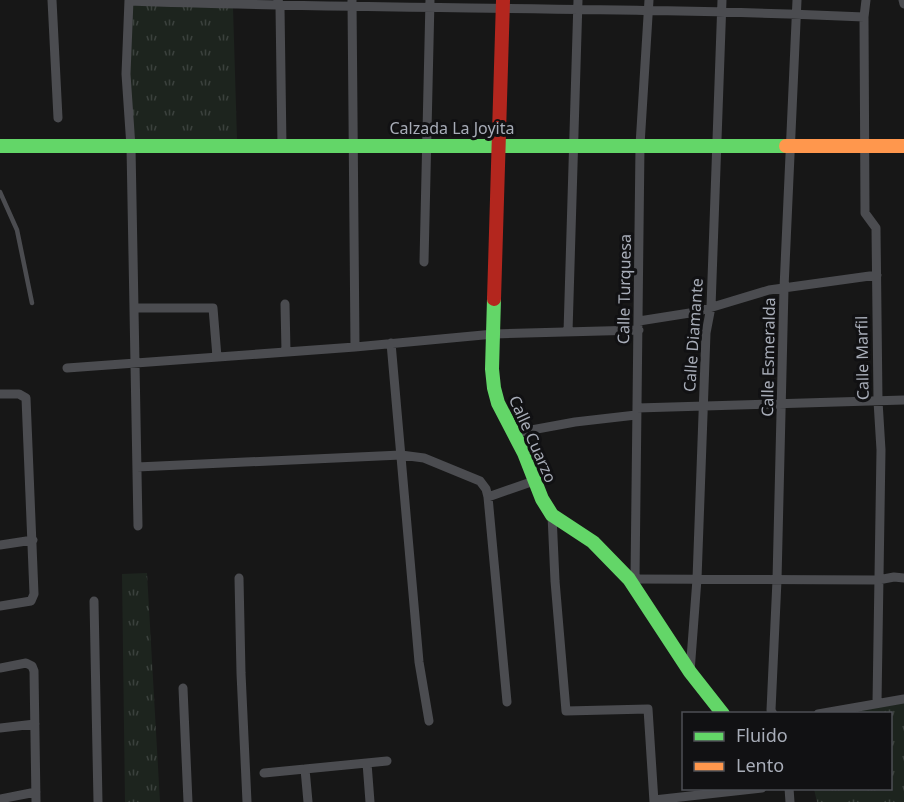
<svg xmlns="http://www.w3.org/2000/svg" width="904" height="802" viewBox="0 0 904 802" font-family="'Noto Sans',sans-serif">
<defs>
<pattern id="park-tufts" width="24" height="20" patternUnits="userSpaceOnUse" patternTransform="scale(1.5)"><rect width="24" height="20" fill="#1d241e"/><path d="M3 7l-1-3M5 7V3M7 7l1-3M15 17l-1-3M17 17v-4M19 17l1-3" fill="none" stroke="#3b413d"/></pattern>
</defs>
<rect width="100%" height="100%" fill="#171717"/>
<!-- park -->
<path fill="url(#park-tufts)" d="M132 5 233 8 237 140 135 143 128 73Z
M147 573 160 802H125L122 574Z
M904 703V802H817L814 789H808L890 788V714L843 713Z"/>
<g fill="none" stroke-linecap="round" stroke-linejoin="round">
<!-- lane -->
<path stroke="#4b4c50" stroke-width="4.5" d="M0 192 17 230 32 303"/>
<!-- street -->
<path stroke="#4b4c50" stroke-width="9" d="M52 0 58 118
M129 0 126 74 131 147 138 526
M278 0 280 7 282 147
M352 0 355 347
M866 0 864 17 865 213 876 228 878 401 881 450 877 703
M903 0 904 4
M129 1C374 10 619 6 864 17
M424 262 430 0
M285 304 286 352
M134 308H213L217 357
M639 321 696 312 769 290 877 275
M568 332 578 0
M391 343 419 662 429 721
M67 368 355 347 494 334 639 330
M0 394H19L26 398 34 594 31 601 0 606
M637 408 904 400
M515 433 575 422 636 415
M137 467 401 455 424 458 480 481 486 489 488 497 507 702
M488 497 534 481
M552 515 555 581 566 711 648 709 654 802
M0 545 33 540
M239 578 241 673 247 802
M629 579 878 580 894 577 904 578
M635 579 640 145 649 0
M94 601 98 802
M0 668 26 663 32 666 34 671 36 802
M690 672 697 579 706 333 711 307 722 0
M183 688 188 802
M773 714 771 710 777 580 784 288 797 0
M818 714 904 699
M0 728 35 724
M367 763 370 802
M305 769 308 802
M264 773 387 761
M789 788 790 802
M0 799 36 792
M654 800 762 788"/>
<!-- fast -->
<path stroke="#63d668" stroke-width="14" d="M0 146H786
M494 299 492 369 494 388 498 403 524 453 542 499 552 515 593 542 629 579 690 672 723 714"/>
<!-- slow -->
<path stroke="#ff974d" stroke-width="14" d="M786 146H904"/>
<!-- jam -->
<path stroke="#b3261e" stroke-width="14" d="M494 299 503 0"/>
</g>
<g text-anchor="middle" dominant-baseline="central" stroke-width="6" stroke-linejoin="round" paint-order="stroke">
<!-- street labels -->
<g font-size="16" fill="#a8adb8" stroke="#111113">
<text x="452" y="128">Calzada La Joyita</text>
<text transform="translate(624 289) rotate(-89)">Calle Turquesa</text>
<text transform="translate(693 335) rotate(-86)">Calle Diamante</text>
<text transform="translate(768 357) rotate(-89)">Calle Esmeralda</text>
<text transform="translate(862 358) rotate(-91)">Calle Marfil</text>
<text transform="translate(533 439) rotate(66)">Calle Cuarzo</text>
</g>
</g>
<!-- legend -->
<rect x="682" y="712" width="210" height="78" fill="#111113" stroke="#4d4f55" stroke-width="1.5"/>
<rect x="694" y="732" width="30" height="9" fill="#63d668" stroke="#4d4f55" stroke-width="1.5"/>
<text x="736" y="742" font-size="18" fill="#a8adb8">Fluido</text>
<rect x="694" y="762" width="30" height="9" fill="#ff974d" stroke="#4d4f55" stroke-width="1.5"/>
<text x="736" y="772" font-size="18" fill="#a8adb8">Lento</text>
</svg>
